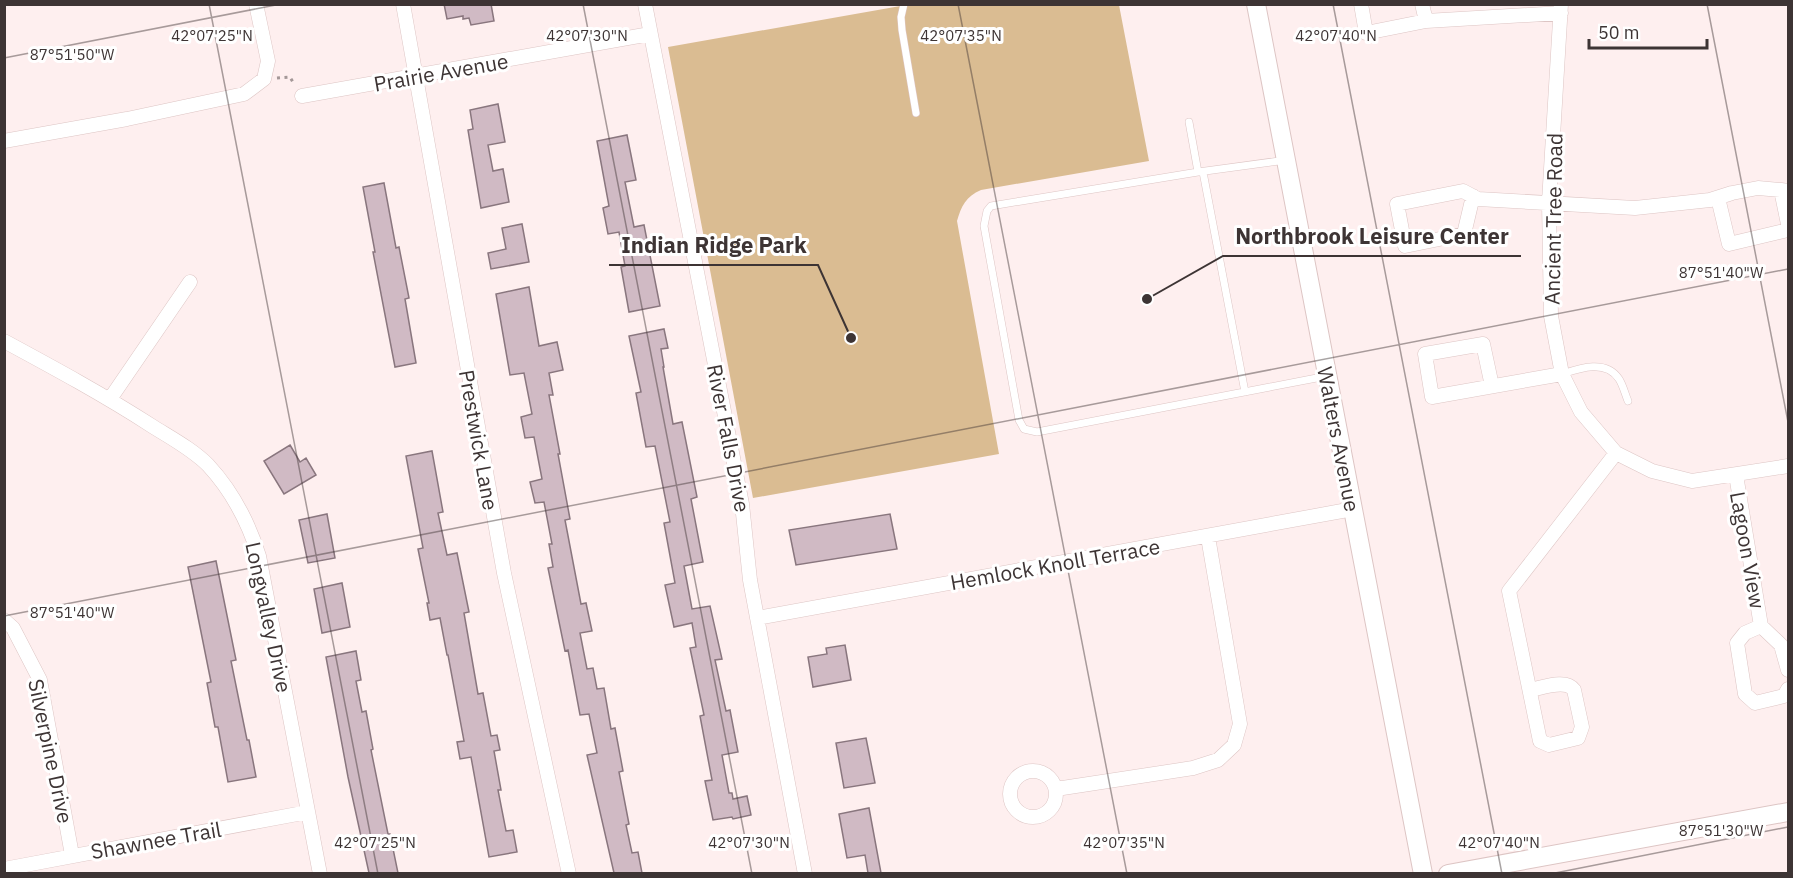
<svg xmlns="http://www.w3.org/2000/svg" width="1793" height="878" viewBox="0 0 1793 878" font-family="'IBM Plex Sans',sans-serif">
<rect width="100%" height="100%" fill="#feefef"/>
<!-- green -->
<path fill="#dabc92" d="M906 5H1119L1149 161 981 190C966 196 961 207 957 221L999 454 753 498 668 47Z"/>
<!-- building -->
<path fill="#d0bac4" stroke="#89767e" stroke-width="1.5" d="M444 4H491L494 21 471 25 469 18 463 19V16L447 19Z
M498 104 505 142 488 145 493 171 503 169 509 202 481 208 468 130 473 129 470 110Z
M627 135 636 180 625 182 634 227 644 225 660 306 629 312 621 267 625 266 619 232 608 234 603 208 609 206 597 141Z
M384 183 396 248 399 247 409 298 405 299 416 363 395 367 373 252H375L363 187Z
M522 224 529 262 491 269 488 253 506 249 502 228Z
M529 287 539 346 557 342 563 370 549 373 553 395H549L560 454H558L570 519 565 520 581 604 586 603 592 631 580 633 587 669 593 668 597 689 604 688 611 729 615 728 623 771 619 772 629 824 626 825 632 853 638 852 642 873H614L587 755 597 753 589 714 580 715 568 650 565 651 548 568 553 567 549 544H552L544 502 535 503 530 482 542 479 534 437 525 438 521 417 532 414 524 373 510 375 496 294Z
M664 329 668 348 661 349 664 367H663L673 424 682 422 697 497 691 499 703 562 684 566 692 609 710 606 722 659 715 660 726 711 730 710 738 752 722 755 729 793H732L733 799 747 796 751 815 733 819 732 817 713 820 705 781 712 780 700 716 704 715 690 648 696 647 692 623 674 627 665 585 675 583 664 523 670 522 655 446 646 447 636 393 641 392 629 336Z
M290 445 300 462 306 458 316 475 284 494 264 461Z
M432 451 443 512 438 513 447 555 457 553 469 612 464 613 478 694 483 693 491 736 497 735 500 750 494 751 501 790H498L506 831 513 830 517 852 489 857 471 757 460 759 457 742 464 741 448 655H447L440 618 430 620 427 603H429L418 549 423 548 406 456Z
M327 514 335 558 308 563 299 520Z
M890 514 897 549 796 565 789 530Z
M216 561 236 660 231 661 247 740H249L256 777 228 782 218 727H215L207 683 211 682 188 567Z
M342 583 350 627 322 633 314 589Z
M845 645 851 680 813 687 808 657 827 654 826 648Z
M356 651 361 680 356 681 362 712 366 711 373 749 371 750 388 834H390L398 873H369L348 777 326 657Z
M866 738 875 783 844 788 836 743Z
M869 808 881 873H868L865 855 847 858 839 814Z"/>
<g fill="none" stroke-linecap="round" stroke-linejoin="round">
<defs>
<path id="service" d="M904 4 901 17 902 30 916 113
M1189 122 1198 172
M1286 160 1198 172 991 206 987 211 984 226 1019 420 1024 429 1037 432 1327 376
M1203 172 1245 392
M1562 374C1580 368 1606 359 1619 379 1623 385 1625 394 1628 401"/>
<path id="minor" d="M403 4 504 573 569 874
M645 4 742 504 750 580 805 874
M1361 4 1366 33 1426 21 1561 13
M1422 4 1426 21
M1561 4 1549 202 1551 316 1562 374 1581 412 1616 453 1652 471 1692 481 1788 466
M302 96 650 34
M4 141 127 119 244 94 264 79 268 61 256 4
M1788 191 1781 190 1788 224
M1473 196 1464 234 1405 246 1397 204 1463 191 1478 199 1635 208 1710 200 1732 193 1758 188 1781 190
M1718 198 1729 244 1788 230
M4 341C54 368 104 395 152 426 171 438 192 449 208 465 233 492 248 521 259 556L320 874
M1492 386 1483 344 1425 354 1432 397 1562 374
M110 399 190 282
M1736 475 1761 626 1781 645 1788 670
M757 618 1353 509
M4 620 13 628 40 680 72 855
M1761 626 1745 633 1737 643 1745 694 1755 703 1784 696 1788 689
M1530 690C1542 688 1566 678 1574 690L1582 727 1578 738 1549 745 1540 741 1509 591 1616 453
M1010 794a23 23 0 1 1 46 0a23 23 0 1 1-46 0Z
M1056 789 1193 768 1218 760 1234 745 1240 724 1208 537
M4 869 308 812"/>
<path id="secondary" d="M1256 4 1423 874
M1448 874 1788 812"/>
</defs>
<!-- service casing -->
<use href="#service" stroke="#ddc5c4" stroke-width="8"/>
<!-- minor casing -->
<use href="#minor" stroke="#ddc5c4" stroke-width="15"/>
<!-- secondary casing -->
<use href="#secondary" stroke="#ddc5c4" stroke-width="20"/>
<!-- path -->
<path stroke="#a49898" stroke-width="3" stroke-dasharray="3 4.5" stroke-linecap="butt" d="M277 78 290 77 294 84"/>
<!-- service -->
<use href="#service" stroke="#fff" stroke-width="7"/>
<!-- minor -->
<use href="#minor" stroke="#fff" stroke-width="14"/>
<!-- secondary -->
<use href="#secondary" stroke="#fff" stroke-width="18"/>
</g>
<!-- ticks -->
<path fill="none" stroke="#3d3434" stroke-width="1.5" stroke-opacity="0.45" d="M209 4 378 874M583 4 752 874M958 4 1127 874M1333 4 1502 874M1707 4 1788 422M4 58 281 4M4 616 1788 269M1550 874 1788 827"/>
<g text-anchor="middle" dominant-baseline="central" stroke-width="6" stroke-linejoin="round" paint-order="stroke">
<!-- street labels -->
<g font-size="21" fill="#3d3434" stroke="#fff">
<text transform="translate(441 72) rotate(-10)">Prairie Avenue</text>
<text transform="translate(1553 219) rotate(-89)">Ancient Tree Road</text>
<text transform="translate(729 438) rotate(79)">River Falls Drive</text>
<text transform="translate(1339 439) rotate(79)">Walters Avenue</text>
<text transform="translate(479 440) rotate(80)">Prestwick Lane</text>
<text transform="translate(1748 550) rotate(80)">Lagoon View</text>
<text transform="translate(1055 564) rotate(-10)">Hemlock Knoll Terrace</text>
<text transform="translate(269 617) rotate(78)">Longvalley Drive</text>
<text transform="translate(51 751) rotate(78)">Silverpine Drive</text>
<text transform="translate(156 840) rotate(-10)">Shawnee Trail</text>
</g>
</g>
<g font-size="15" text-anchor="middle" fill="#3d3434" stroke="#fff" stroke-width="6" stroke-linejoin="round" paint-order="stroke">
<text x="212" y="41">42°07'25"N</text>
<text x="587" y="41">42°07'30"N</text>
<text x="961" y="41">42°07'35"N</text>
<text x="1336" y="41">42°07'40"N</text>
<text x="72" y="60">87°51'50"W</text>
<text x="1721" y="278">87°51'40"W</text>
<text x="72" y="618">87°51'40"W</text>
<text x="1721" y="836">87°51'30"W</text>
<text x="375" y="848">42°07'25"N</text>
<text x="749" y="848">42°07'30"N</text>
<text x="1124" y="848">42°07'35"N</text>
<text x="1499" y="848">42°07'40"N</text>
</g>
<!-- callouts -->
<path fill="none" stroke="#3d3434" stroke-width="2" d="M1147 299L1223 256H1521M851 338L818 265H609"/>
<g fill="#3d3434" stroke="#fff" stroke-width="2">
<circle cx="1147" cy="299" r="6"/>
<circle cx="851" cy="338" r="6"/>
</g>
<g font-size="22" text-anchor="middle" font-weight="bold" fill="#3d3434" stroke="#fff" stroke-width="6" stroke-linejoin="round" paint-order="stroke">
<text x="1372" y="244">Northbrook Leisure Center</text>
<text x="714" y="253">Indian Ridge Park</text>
</g>
<!-- border -->
<rect width="1793" height="878" fill="none" stroke="#3d3434" stroke-width="12"/>
<!-- scale -->
<path d="M1589 39v9h118v-9" fill="none" stroke="#3d3434" stroke-width="3"/>
<text x="1598" y="39" font-size="18" fill="#3d3434" stroke="#ffffff" stroke-width="4.5" paint-order="stroke">50 m</text>
</svg>
